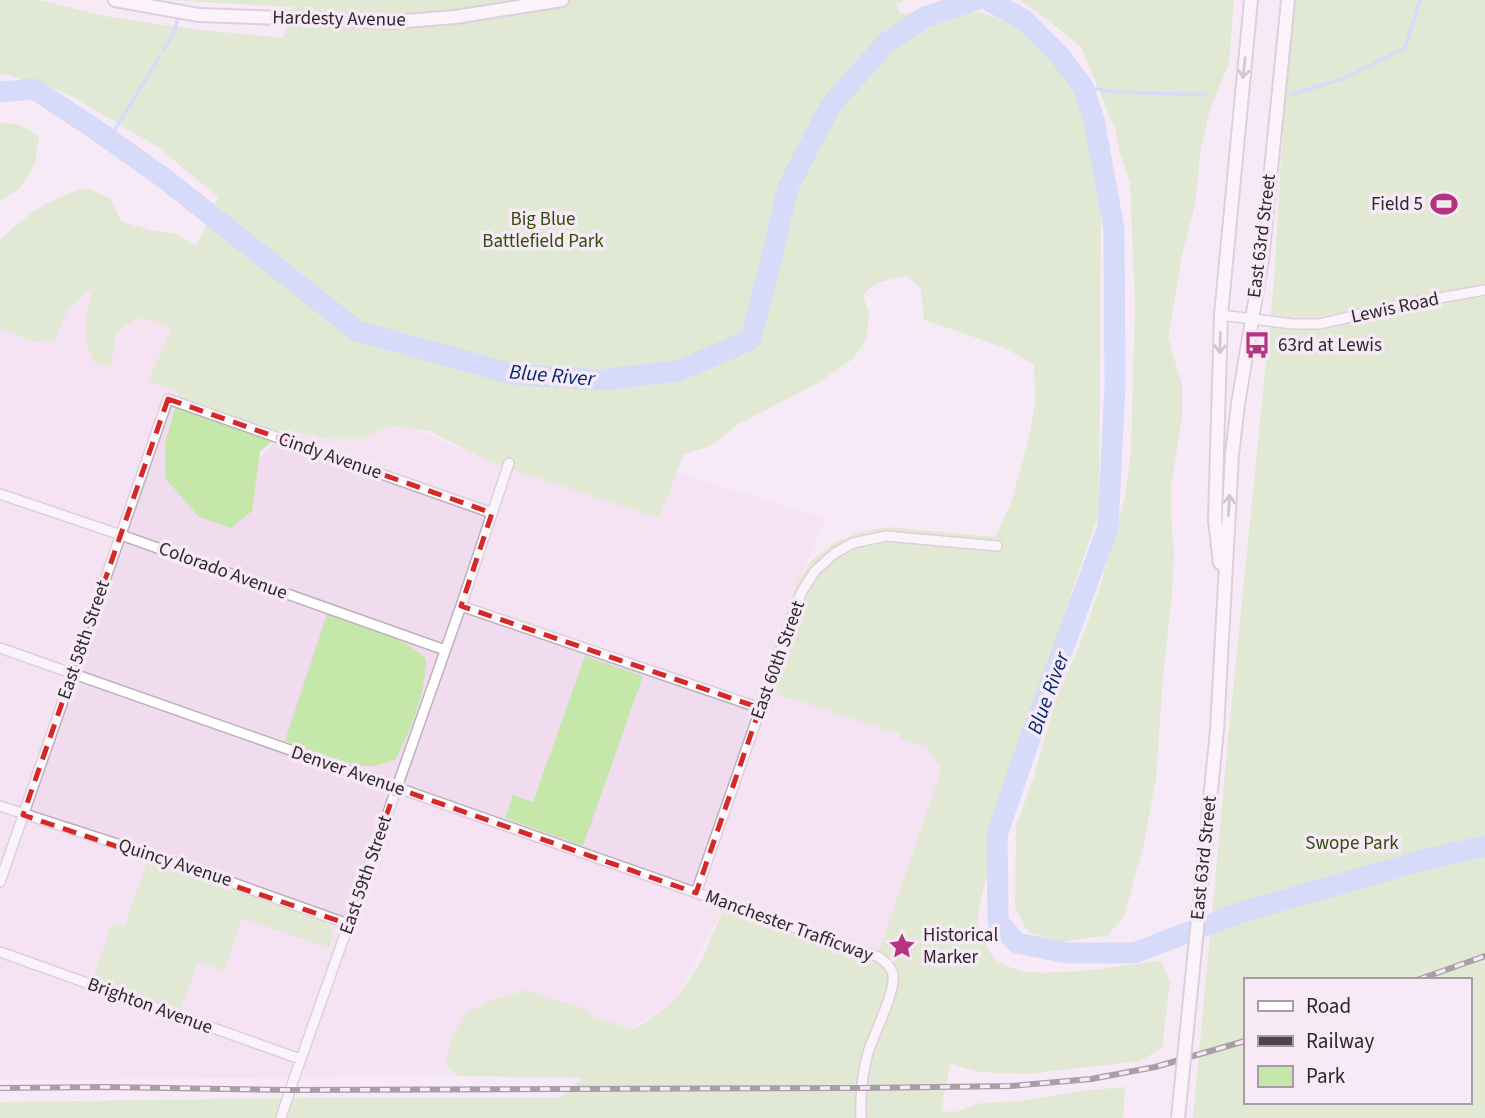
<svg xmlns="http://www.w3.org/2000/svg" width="1485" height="1118" viewBox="0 0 1485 1118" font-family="'Source Sans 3',sans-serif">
<rect width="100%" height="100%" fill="#f8e9f6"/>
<!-- built -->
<path fill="#f1dcef" d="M94 287 88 305 116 333 140 316 172 329 149 381 180 392 165 444V478L187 502 235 525 259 459 278 438 394 420 515 471 676 472 826 519 800 578 948 750 879 957 723 909 676 998 628 1032 595 1018 585 1009 446 1066 458 1076 0 1080V328L33 342Z"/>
<!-- green -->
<path fill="#c5e7aa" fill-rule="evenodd" d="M0 0H38L110 17 201 30 283 38 293 7 169 0H904L896 4 900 13 981 12 1050 38 1076 73 1101 218 1099 513 1069 600 986 879C983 893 976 912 979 927 981 935 990 955 996 960 1001 964 1021 972 1026 972 1070 975 1119 967 1161 960L1170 983 1162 1048 1140 1061 1026 1074 980 1072 954 1065 951 1061 941 1111 955 1112 981 1103 1020 1101 1081 1091 1125 1087 1123 1118H0V1102L310 1098H560L583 1078 458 1076 446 1066 451 1039 464 1014 491 1001 526 990 585 1009 595 1018 623 1026 628 1032C687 1002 700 967 723 909L875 963 939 777 940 767 928 748 901 739 899 734 758 688 796 586 810 562 832 544 858 533 887 527 995 537 1011 503 1030 434 1035 401 1034 364 1003 347 924 320 921 289 907 276C890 280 871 281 863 297L869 312 867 338 854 358 816 384 737 425 711 446 684 454 659 518 492 463 430 431 391 426 361 439H330L284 430 260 452 252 511 231 528 199 517 165 478V444L179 393 148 381 172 329 140 316 116 333 111 368 94 362 85 338 88 305 93 288 67 310 56 340 33 342 0 328V240C30 212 47 199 87 188L111 199 121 221 149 230 176 234 197 245 218 197 158 147 66 93 5 74 0 75Z
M1020 0H1234L1229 63 1210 110 1201 147 1195 205 1182 255 1168 338 1182 385V418L1171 486V515L1174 553 1172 596 1163 676 1156 778 1144 844 1124 916 1108 935 1060 942 1028 932 1015 908 1016 826 1033 780 1055 701 1080 644 1100 587 1125 497 1131 451 1135 305 1130 183 1120 153 1115 129 1081 47 1052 23Z
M1290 0H1485V1118H1193L1230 720 1274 283ZM1245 980H1469V1102H1245Z
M0 123 18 124 39 136 35 164 19 189 0 201Z
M327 614C358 625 404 635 426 659 427 690 410 733 395 760L375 766H357L285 741Z
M585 656 643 676 583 846 505 818 513 795 533 802Z
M148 859 322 920 331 928 333 935 329 948 242 918 224 971 198 962 181 1009 93 978 112 923 124 927Z"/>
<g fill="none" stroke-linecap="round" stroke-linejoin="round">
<!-- stream -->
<path stroke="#accafa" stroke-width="3.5" d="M164 50 174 33 178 16
M1083 87 1119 92 1205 95
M1292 94 1340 80 1405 48 1420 0
M109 139 159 58"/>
<!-- river -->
<path stroke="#accafa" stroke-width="21" d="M987 0 1023 19 1060 56 1083 87 1094 120 1114 229 1115 386 1108 527 1029 741 997 835 998 922 1017 943 1067 953H1134L1239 913 1420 861 1485 846
M0 92 34 89 92 127 164 178 357 331 512 374 600 380 678 371 750 340 769 270 788 187 831 105 885 44 925 17 976 0"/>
<defs>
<path id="street" d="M1221 315 1293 324H1320L1400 305 1485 290
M0 494 121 535 445 650
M461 606 760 708
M0 648 879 957C885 962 891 966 893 974 896 992 874 1033 868 1053 862 1074 860 1095 861 1118
M0 806 194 869 348 924
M0 882 168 399 492 513
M696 893 801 593 815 571 835 553 853 543 886 536 997 546
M0 952 300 1059
M281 1118 290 1090 461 606 509 463"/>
<path id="secondary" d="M115 0 199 15 393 22 455 17 562 0
M1220 563 1215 520 1221 315 1251 0
M1217 730 1232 455 1238 404 1262 259 1288 0"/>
</defs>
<!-- street casing -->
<use href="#street" stroke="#beafbc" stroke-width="12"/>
<!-- secondary casing -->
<use href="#secondary" stroke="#beafbc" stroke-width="16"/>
<!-- street -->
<use href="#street" stroke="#fff" stroke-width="9"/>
<!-- secondary -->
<use href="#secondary" stroke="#fff" stroke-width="12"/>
<defs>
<path id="rail" d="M1417 980 1485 956
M0 1088 107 1087 290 1090 860 1088 1011 1086 1091 1079 1155 1067 1245 1041"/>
</defs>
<!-- rail casing -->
<use href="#rail" stroke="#4b444a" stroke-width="6"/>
<!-- rail -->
<use href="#rail" stroke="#f8e9f6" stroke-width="3.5" stroke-dasharray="10" stroke-linecap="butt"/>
<defs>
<path id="secondary-bridge" d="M1178 1118 1217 730"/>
</defs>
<!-- secondary-bridge casing -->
<use href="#secondary-bridge" stroke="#beafbc" stroke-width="16" stroke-linecap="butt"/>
<!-- secondary-bridge -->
<use href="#secondary-bridge" stroke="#fff" stroke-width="12"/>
</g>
<!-- one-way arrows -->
<defs><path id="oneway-shaft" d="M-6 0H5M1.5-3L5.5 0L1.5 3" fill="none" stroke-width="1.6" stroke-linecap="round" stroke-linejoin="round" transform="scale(1.75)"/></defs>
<g stroke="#a19ea0">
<use href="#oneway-shaft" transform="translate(1244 68) rotate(96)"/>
<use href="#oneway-shaft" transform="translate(1220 343) rotate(92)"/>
<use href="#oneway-shaft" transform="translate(1229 505) rotate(-87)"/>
</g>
<!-- marked area -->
<path d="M0 0H1485V1118H0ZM168 399 492 513 461 606 760 708 696 893 396 788 348 924 23 815Z" fill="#f8e9f6" fill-opacity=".55" fill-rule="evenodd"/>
<path fill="none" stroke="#d62828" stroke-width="5" stroke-dasharray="14 9" stroke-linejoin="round" d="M168 399 492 513 461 606 760 708 696 893 396 788 348 924 23 815Z"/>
<!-- icons -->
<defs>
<symbol id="stadium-bare" viewBox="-9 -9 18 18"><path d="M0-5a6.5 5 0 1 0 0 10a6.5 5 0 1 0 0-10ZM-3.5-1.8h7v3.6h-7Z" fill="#b43480" stroke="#f8e9f6" stroke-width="2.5" paint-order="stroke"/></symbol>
<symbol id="bus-bare" viewBox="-9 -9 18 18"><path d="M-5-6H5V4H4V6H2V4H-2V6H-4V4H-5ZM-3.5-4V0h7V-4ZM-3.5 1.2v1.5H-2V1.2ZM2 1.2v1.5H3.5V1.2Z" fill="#b43480" stroke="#f8e9f6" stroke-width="2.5" paint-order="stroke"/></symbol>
<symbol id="sight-bare" viewBox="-9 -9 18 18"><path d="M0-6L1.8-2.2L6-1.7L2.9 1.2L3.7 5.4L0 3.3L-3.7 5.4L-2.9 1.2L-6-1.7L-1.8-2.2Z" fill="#b43480" stroke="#f8e9f6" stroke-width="2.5" paint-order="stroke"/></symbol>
</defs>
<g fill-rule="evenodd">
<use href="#stadium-bare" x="1425" y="185" width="38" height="38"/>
<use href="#bus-bare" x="1238" y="326" width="38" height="38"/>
<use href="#sight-bare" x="883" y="927" width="38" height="38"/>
</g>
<g text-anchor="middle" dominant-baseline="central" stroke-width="7" stroke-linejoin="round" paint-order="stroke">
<!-- street labels -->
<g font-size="19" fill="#2e282d" stroke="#f8e9f6">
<text transform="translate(339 19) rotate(1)">Hardesty Avenue</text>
<text transform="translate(1262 236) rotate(-83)">East 63rd Street</text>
<text transform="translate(1395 308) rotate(-12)">Lewis Road</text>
<text transform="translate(330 456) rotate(19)">Cindy Avenue</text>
<text transform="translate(223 571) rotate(20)">Colorado Avenue</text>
<text transform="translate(84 640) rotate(-71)">East 58th Street</text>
<text transform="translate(778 660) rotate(-70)">East 60th Street</text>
<text transform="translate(348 771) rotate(19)">Denver Avenue</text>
<text transform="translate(1204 858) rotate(-84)">East 63rd Street</text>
<text transform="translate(175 863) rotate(18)">Quincy Avenue</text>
<text transform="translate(366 875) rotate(-71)">East 59th Street</text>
<text transform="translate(789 926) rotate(20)">Manchester Trafficway</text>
<text transform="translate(150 1006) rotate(20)">Brighton Avenue</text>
</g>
<!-- poi labels -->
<g font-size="19" fill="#2e282d" stroke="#f8e9f6" text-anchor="start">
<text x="1423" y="204" text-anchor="end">Field 5</text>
<text x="1278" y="345">63rd at Lewis</text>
<text x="923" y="935">Historical<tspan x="923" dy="22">Marker</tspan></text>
</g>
<!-- park labels -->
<g font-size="19" fill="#2f4e09" stroke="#f8e9f6">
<text x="543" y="219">Big Blue<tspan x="543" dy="22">Battlefield Park</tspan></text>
<text x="1352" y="843">Swope Park</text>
</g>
<!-- water labels -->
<g font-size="21" font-style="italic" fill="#012a6e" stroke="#f8e9f6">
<text transform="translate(552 375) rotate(5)">Blue River</text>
<text transform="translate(1048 693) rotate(-70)">Blue River</text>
</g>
</g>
<!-- legend -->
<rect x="1244" y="978" width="228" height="126" fill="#f8e9f6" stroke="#a79ca6" stroke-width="2"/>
<rect x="1258" y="1001" width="35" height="10" fill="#ffffff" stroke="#a79ca6" stroke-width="2"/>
<text x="1306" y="1013" font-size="21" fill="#2e282d">Road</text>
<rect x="1258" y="1036" width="35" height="10" fill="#4b444a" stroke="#a79ca6" stroke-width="2"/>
<text x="1306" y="1048" font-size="21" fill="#2e282d">Railway</text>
<rect x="1258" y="1066" width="35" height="21" fill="#c5e7aa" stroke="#a79ca6" stroke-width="2"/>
<text x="1306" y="1083" font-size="21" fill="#2e282d">Park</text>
</svg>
